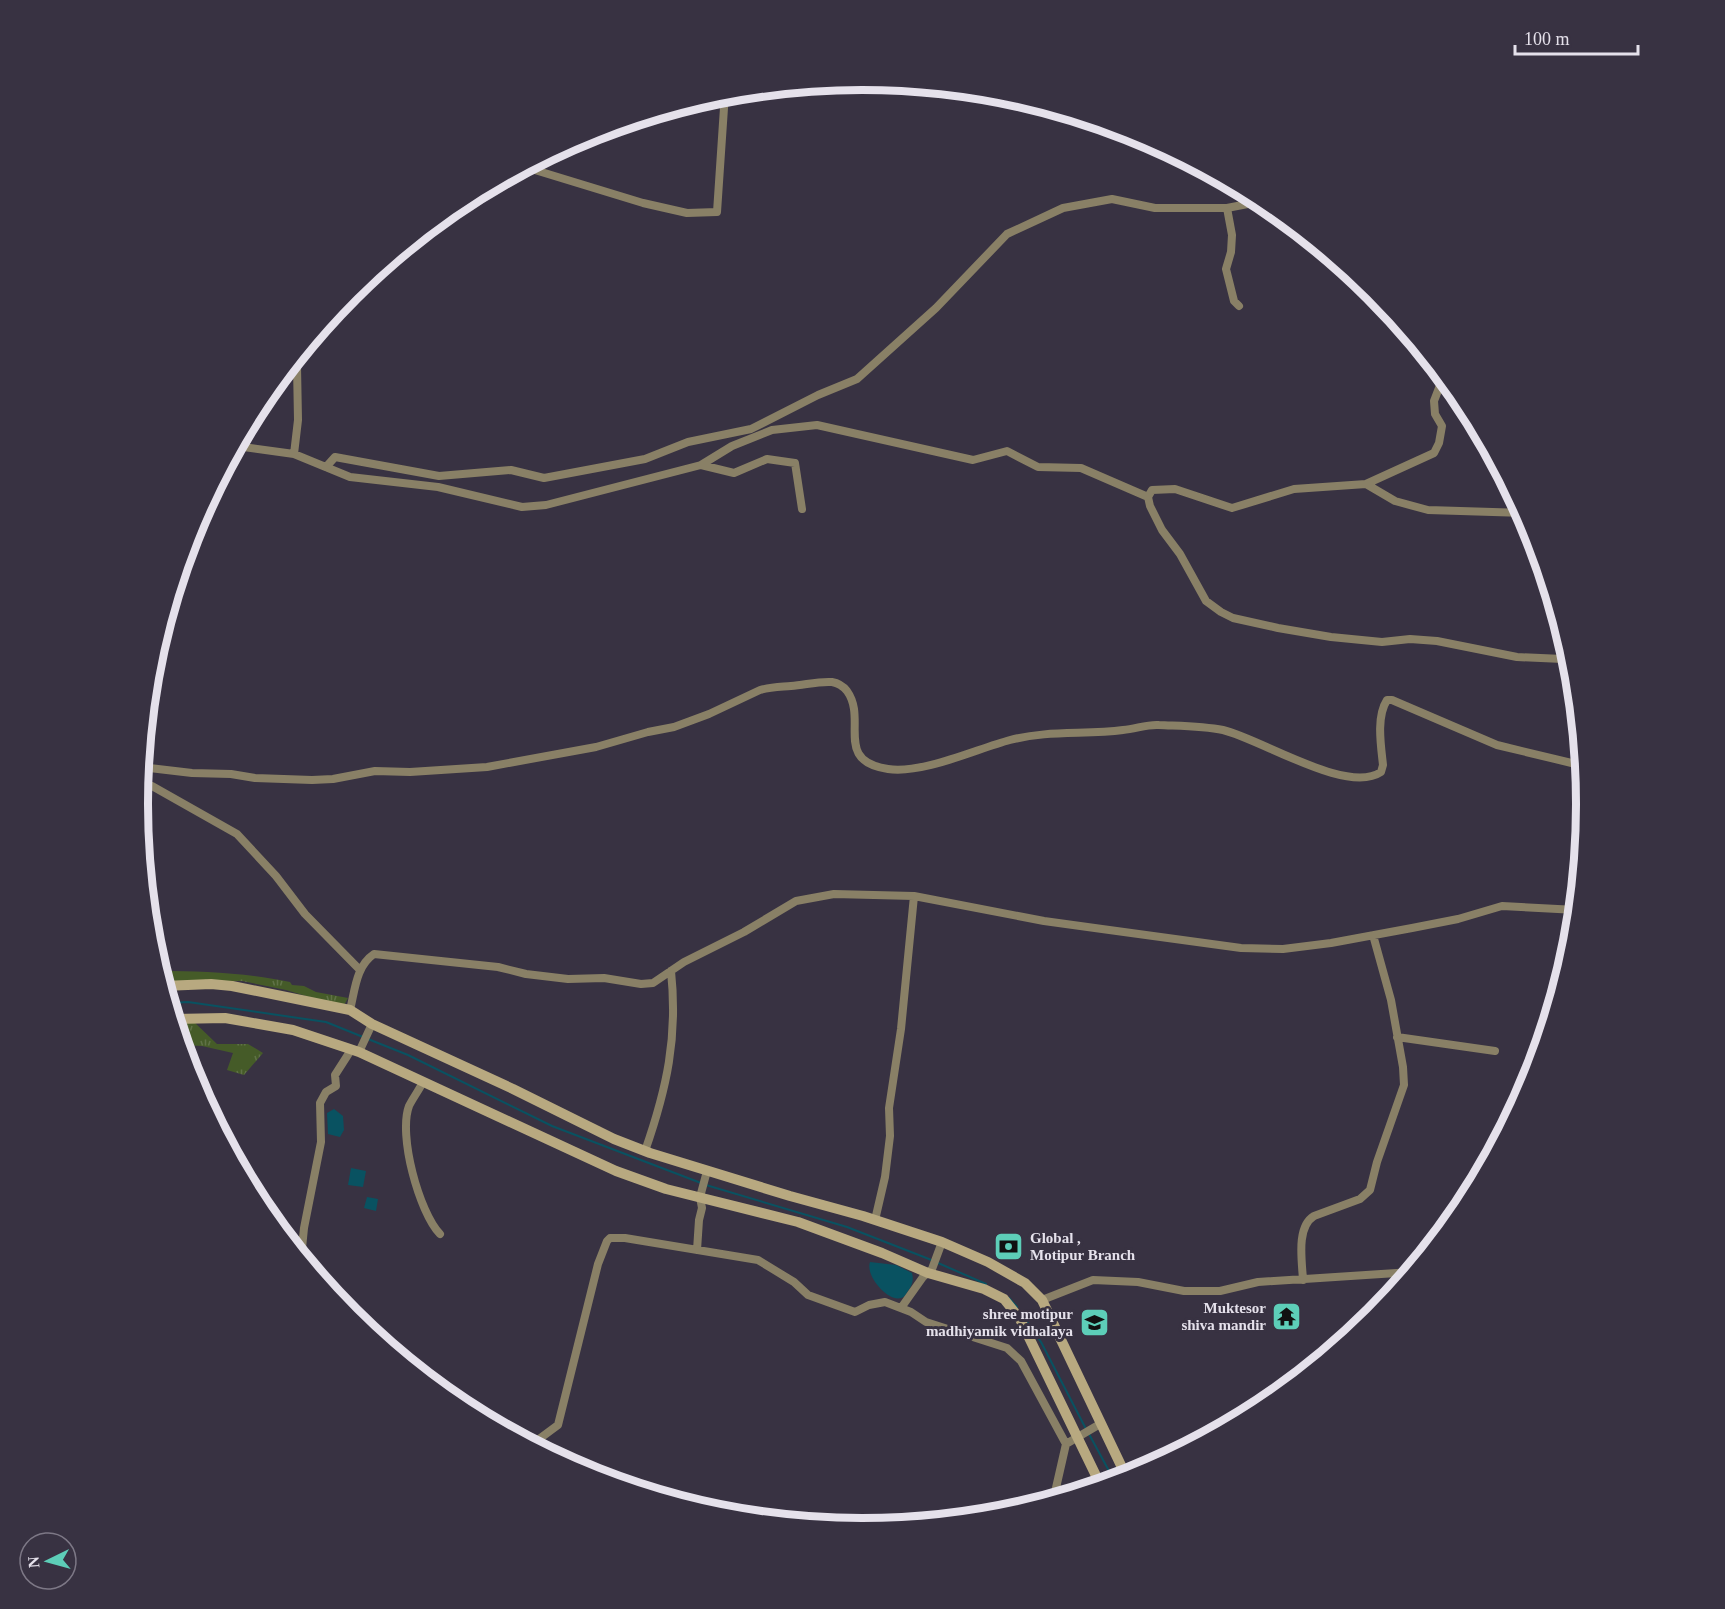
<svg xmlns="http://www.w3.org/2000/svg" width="1725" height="1609" viewBox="0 0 1725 1609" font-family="'Times New Roman',serif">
<defs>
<pattern id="grass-tufts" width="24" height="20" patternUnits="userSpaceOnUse" patternTransform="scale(1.5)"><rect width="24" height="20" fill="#455b28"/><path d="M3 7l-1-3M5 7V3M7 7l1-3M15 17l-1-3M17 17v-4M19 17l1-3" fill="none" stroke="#607247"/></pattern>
</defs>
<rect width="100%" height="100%" fill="#383242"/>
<!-- grass -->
<path fill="url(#grass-tufts)" d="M159 971C202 971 248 973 290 982L292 985 304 986 316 992 348 998 343 1007 286 990 242 981 162 982Z
M174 1021H193L217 1044H248L263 1053 244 1075 227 1070 233 1053 202 1046 181 1045Z"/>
<!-- water -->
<path fill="#095261" d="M334 1109 343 1116 344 1130 340 1137 328 1134 327 1113Z
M351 1168 366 1171 363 1187 348 1185Z
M367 1197 378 1199 376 1211 364 1208Z
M870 1262 896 1265 912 1273C914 1281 912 1285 908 1291 906 1294 905 1297 901 1298 888 1302 865 1276 870 1262Z"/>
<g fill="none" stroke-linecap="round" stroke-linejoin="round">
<!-- stream -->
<path stroke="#095261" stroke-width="2" d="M169 1003 188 1002 326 1022 363 1037
M368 1039 408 1055 552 1126 701 1183
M706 1185 847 1227 929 1259 986 1284
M1009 1298 1017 1307
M1025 1319 1041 1342 1086 1429
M1089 1434 1115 1482"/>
<!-- minor -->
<path stroke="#898066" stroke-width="8" d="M525 167 643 203 687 213 717 212 725 93
M1227 208 1232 235 1231 252 1226 269 1234 301 1239 306
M236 446 294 454 298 420 297 366 298 355
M294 454 350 477 438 487 522 507 546 505 701 465 732 446 772 430 817 425 973 460 1007 451 1038 467 1081 468 1148 497 1152 490 1175 489 1232 508 1294 489 1366 484 1395 501 1428 510 1525 513
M701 465 734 473 767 459 795 463 802 509
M326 467 335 457 439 476 511 470 544 478 645 459 688 442 751 429 818 395 857 379 936 308 1007 234 1063 208 1112 199 1155 208H1227L1263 201
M1366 484 1434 453 1439 443 1442 426 1435 414 1434 401 1444 375
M1148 497 1150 506 1162 530 1180 554 1206 601 1221 612 1233 618 1278 628 1331 637 1382 642 1410 639 1437 641 1517 657 1563 659 1573 662
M141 767 192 773 231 774 255 778 312 780 333 779 375 771 410 772 487 767 596 747 648 732 674 727 709 714 760 690C771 687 780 687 791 686 805 685 818 681 832 682 838 683 843 686 847 691 868 720 833 761 888 769 924 774 976 749 1010 740 1048 730 1085 735 1123 730 1136 729 1147 724 1159 725 1180 726 1203 726 1223 730 1261 739 1347 795 1381 772L1383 765C1381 746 1376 717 1387 700H1392L1497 745 1584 766
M140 782 152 786 237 834 276 876 305 914 360 970
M350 1010C355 990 356 966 374 954L498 967 526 974 568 979 604 978 641 984 653 983 684 962 744 932 796 901 834 894 914 896 1044 921 1102 929 1241 948 1283 949 1331 943 1412 928 1458 919 1502 906 1577 910
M1397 1037 1495 1051
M359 1052 372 1024
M423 1082C419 1090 413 1098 409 1106 398 1135 419 1212 440 1234
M645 1151C667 1088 678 1037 671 971
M875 1220 885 1177 890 1136 889 1108 901 1029 914 896
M697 1250 699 1220 702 1208 700 1197 707 1171
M301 1258 304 1228 321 1142 320 1103 326 1092 336 1086 335 1075 351 1050
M1303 1280C1302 1261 1296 1227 1314 1216L1360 1199 1370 1190 1377 1162 1404 1085 1403 1067 1391 1000 1373 935
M1042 1300 1093 1280 1138 1282 1184 1291H1220L1258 1282 1412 1272
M901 1308 923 1277 932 1269 942 1242
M531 1445 558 1425 598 1264 607 1241 610 1238H625L758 1260 794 1282 808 1295 855 1312 869 1305 885 1302 911 1312 926 1322 1007 1348 1021 1361 1066 1444
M1053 1501 1066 1444 1100 1424"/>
<!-- secondary -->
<path stroke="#b8a980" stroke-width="10" d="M164 986 211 984 232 986 350 1010 372 1024 513 1089 614 1139 650 1153 790 1196 863 1216 942 1242 988 1262 1025 1283 1042 1300 1127 1478
M174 1019 225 1018 293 1030 359 1052 616 1171 666 1189 798 1222 882 1253 928 1273 984 1289 1004 1299 1020 1319 1101 1486"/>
</g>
<!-- icons -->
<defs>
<symbol id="bank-square" viewBox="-11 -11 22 22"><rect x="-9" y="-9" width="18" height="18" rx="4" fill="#5dceb8" stroke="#383242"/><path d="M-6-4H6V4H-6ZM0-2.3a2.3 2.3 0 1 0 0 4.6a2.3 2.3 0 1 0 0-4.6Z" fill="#111"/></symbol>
<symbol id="temple-square" viewBox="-11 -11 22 22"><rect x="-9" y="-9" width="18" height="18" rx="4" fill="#5dceb8" stroke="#383242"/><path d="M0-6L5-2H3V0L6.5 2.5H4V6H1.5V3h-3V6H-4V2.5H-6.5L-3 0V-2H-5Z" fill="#111"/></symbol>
<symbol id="school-square" viewBox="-11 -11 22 22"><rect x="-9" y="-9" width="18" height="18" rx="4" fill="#5dceb8" stroke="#383242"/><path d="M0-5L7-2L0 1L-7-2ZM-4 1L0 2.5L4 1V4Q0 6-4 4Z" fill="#111"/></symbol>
</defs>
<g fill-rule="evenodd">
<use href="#bank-square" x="992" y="1230" width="33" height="33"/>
<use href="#temple-square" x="1270" y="1300" width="33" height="33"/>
<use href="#school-square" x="1078" y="1306" width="33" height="33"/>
</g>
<g text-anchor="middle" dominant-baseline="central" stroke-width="6" stroke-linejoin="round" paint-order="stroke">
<!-- poi labels -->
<g font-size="15" font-weight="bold" fill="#e5e1eb" stroke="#383242" text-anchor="end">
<text x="1030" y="1238" text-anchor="start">Global ,<tspan x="1030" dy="17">Motipur Branch</tspan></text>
<text x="1266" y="1308">Muktesor<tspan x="1266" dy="17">shiva mandir</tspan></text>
<text x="1073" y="1314">shree motipur<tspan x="1073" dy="17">madhiyamik vidhalaya</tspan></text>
</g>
</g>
<!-- crop -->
<path d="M0 0H1725V1609H0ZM148 804a714 714 0 1 1 1428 0a714 714 0 1 1-1428 0Z" fill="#383242" fill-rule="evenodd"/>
<path fill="none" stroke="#e5e1eb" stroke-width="8" d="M148 804a714 714 0 1 1 1428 0a714 714 0 1 1-1428 0Z"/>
<!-- north arrow -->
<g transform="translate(48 1561) rotate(265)"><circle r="28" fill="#383242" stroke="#7d7886" stroke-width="1.5"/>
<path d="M0-4.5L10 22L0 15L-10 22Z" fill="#5dceb8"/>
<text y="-9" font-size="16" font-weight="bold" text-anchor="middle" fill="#e5e1eb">N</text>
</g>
<!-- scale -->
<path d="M1515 45v9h123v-9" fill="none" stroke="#e5e1eb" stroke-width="3"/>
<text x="1524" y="45" font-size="18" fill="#e5e1eb" stroke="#383242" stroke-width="4.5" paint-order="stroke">100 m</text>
</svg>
